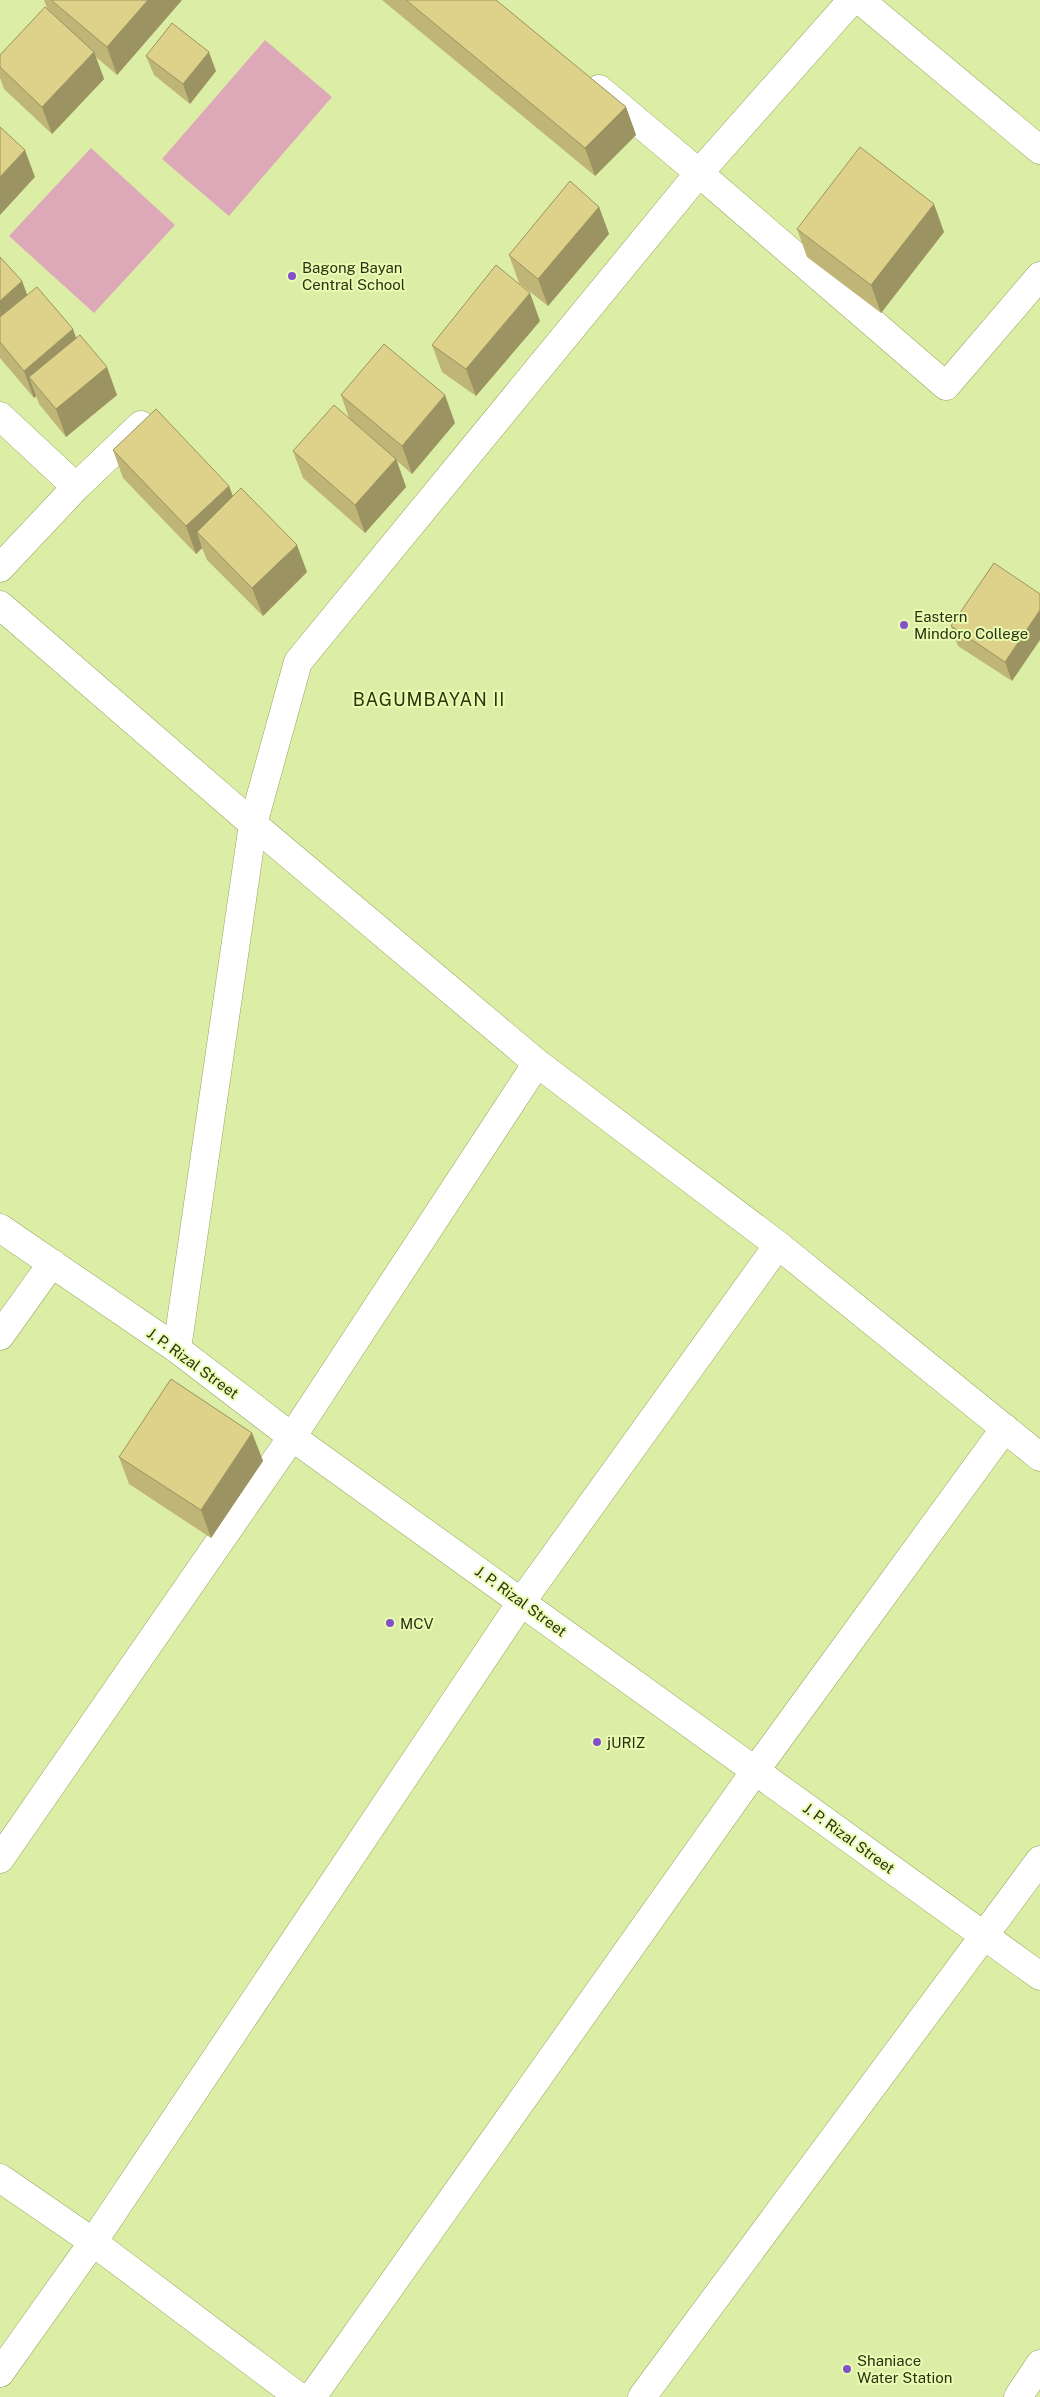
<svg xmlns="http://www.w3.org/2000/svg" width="1040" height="2397" viewBox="0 0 1040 2397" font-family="'Public Sans',sans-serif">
<rect width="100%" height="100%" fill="#dceea5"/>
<!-- pitch -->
<path fill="#dda9b8" d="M265 40 332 97 229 216 162 159Z
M91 148 175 225 94 313 9 236Z"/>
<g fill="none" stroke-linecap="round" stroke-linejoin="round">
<defs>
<path id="minor" d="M860 0 1040 150
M599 89 699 173 852 0
M0 416 76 487
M0 568 76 487 141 425
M0 605 253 824 537 1063 778 1245 1040 1457
M0 1336 52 1263
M177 1349 253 824 298 662 699 173 946 386 1040 276
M0 1859 292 1437 537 1063
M0 2178 93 2242 299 2397
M0 2373 93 2242 522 1601 778 1245
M312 2397 755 1771 1005 1428
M642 2397 1040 1860
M1018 2397 1040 2364"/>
<path id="major" d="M0 1228 177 1349 292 1437 1040 1976"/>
</defs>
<!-- minor casing -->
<use href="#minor" stroke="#96a65f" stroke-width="29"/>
<!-- major casing -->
<use href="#major" stroke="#96a65f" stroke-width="29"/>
<!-- minor -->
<use href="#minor" stroke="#fff" stroke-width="28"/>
<!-- major -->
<use href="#major" stroke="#fff" stroke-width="28"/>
</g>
<!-- wall -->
<path fill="#bfb577" d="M44 0H182L117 75 96 57 104 79 52 134 4 89 0 78V55L47 8Z
M382 0H496L626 107 636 135 595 176Z
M146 56 216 71 190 104 154 75Z
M599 207 609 234 548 306 519 283 509 255Z
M797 229 944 232 881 313 807 257Z
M22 281 27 295 77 338 117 395 66 437 39 404 36 396 34 398 0 358V342Z
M540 321 476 396 442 372 432 345Z
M341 395 455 423 412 474 397 461 406 487 365 533 303 478 293 451 349 418Z
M113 450 229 486 233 496 307 572 263 616 207 560 202 548 196 554 123 478Z
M994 563 1012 681 958 646 951 626Z
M252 1433 263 1461 211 1538 129 1484 119 1457Z"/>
<!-- shaded-wall -->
<path fill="#9b9361" d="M148 0H182L117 75 107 47Z
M94 52 104 79 52 134 42 107Z
M209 52 216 71 190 104 183 84Z
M626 107 636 135 595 176 585 148Z
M25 150 35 177 0 215V177Z
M934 204 944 232 881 313 871 285Z
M599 207 609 234 548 306 538 279Z
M22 281 32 308 0 338V301Z
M530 293 540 321 476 396 466 369Z
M73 329 83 357 29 377 36 396 34 398 24 371Z
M107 367 117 395 66 437 56 409Z
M445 395 455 423 412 474 402 446Z
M396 459 406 487 365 533 355 505Z
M229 486 239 513 197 532 202 548 196 554 186 526Z
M297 545 307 572 263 616 252 588Z
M1040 610V640L1012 681 1005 662Z
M252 1433 263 1461 211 1538 201 1510Z"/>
<!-- building -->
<path fill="#ded28a" stroke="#9b9361" d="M51 0H148L107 47Z
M406 0H496L626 107 585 148Z
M45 7 94 52 42 107 0 67V55Z
M172 23 209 52 183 84 146 56Z
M0 127 25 150 0 177Z
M860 147 934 204 871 285 797 229Z
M570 181 599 207 538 279 509 255Z
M0 257 22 281 0 301Z
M496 265 530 293 466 369 432 345Z
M37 287 73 329 24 371 0 342V317Z
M80 335 107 367 56 409 29 377Z
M384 344 445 395 402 446 341 395Z
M334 405 396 459 355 505 293 451Z
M156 409 229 486 186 526 113 450Z
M241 488 297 545 252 588 197 532Z
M994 563 1040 594V610L1005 662 951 626Z
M171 1379 252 1433 201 1510 119 1457Z"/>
<!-- markers -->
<g fill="#8251c9" stroke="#eafcb2" stroke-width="2">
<circle cx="292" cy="276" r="5"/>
<circle cx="904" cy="625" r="5"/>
<circle cx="390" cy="1623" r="5"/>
<circle cx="597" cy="1742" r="5"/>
<circle cx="847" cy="2369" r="5"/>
</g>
<g text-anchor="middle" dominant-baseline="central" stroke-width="4" stroke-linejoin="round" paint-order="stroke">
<!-- poi labels -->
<g font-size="15" fill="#2a3113" stroke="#eafcb2" text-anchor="start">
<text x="302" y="267">Bagong Bayan<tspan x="302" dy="17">Central School</tspan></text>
<text x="914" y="616">Eastern<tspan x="914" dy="17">Mindoro College</tspan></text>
<text x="400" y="1623">MCV</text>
<text x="607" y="1742">jURIZ</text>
<text x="857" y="2360">Shaniace<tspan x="857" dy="17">Water Station</tspan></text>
</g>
<!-- street labels -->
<g font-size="15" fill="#2a3113" stroke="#eafcb2">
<text transform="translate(193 1363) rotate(36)">J. P. Rizal Street</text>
<text transform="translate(521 1601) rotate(36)">J. P. Rizal Street</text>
<text transform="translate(849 1838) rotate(36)">J. P. Rizal Street</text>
</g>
<!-- quarter labels -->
<g font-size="18" letter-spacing="1" fill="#2b330d" stroke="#eafcb2">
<text x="429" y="699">BAGUMBAYAN II</text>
</g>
</g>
</svg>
